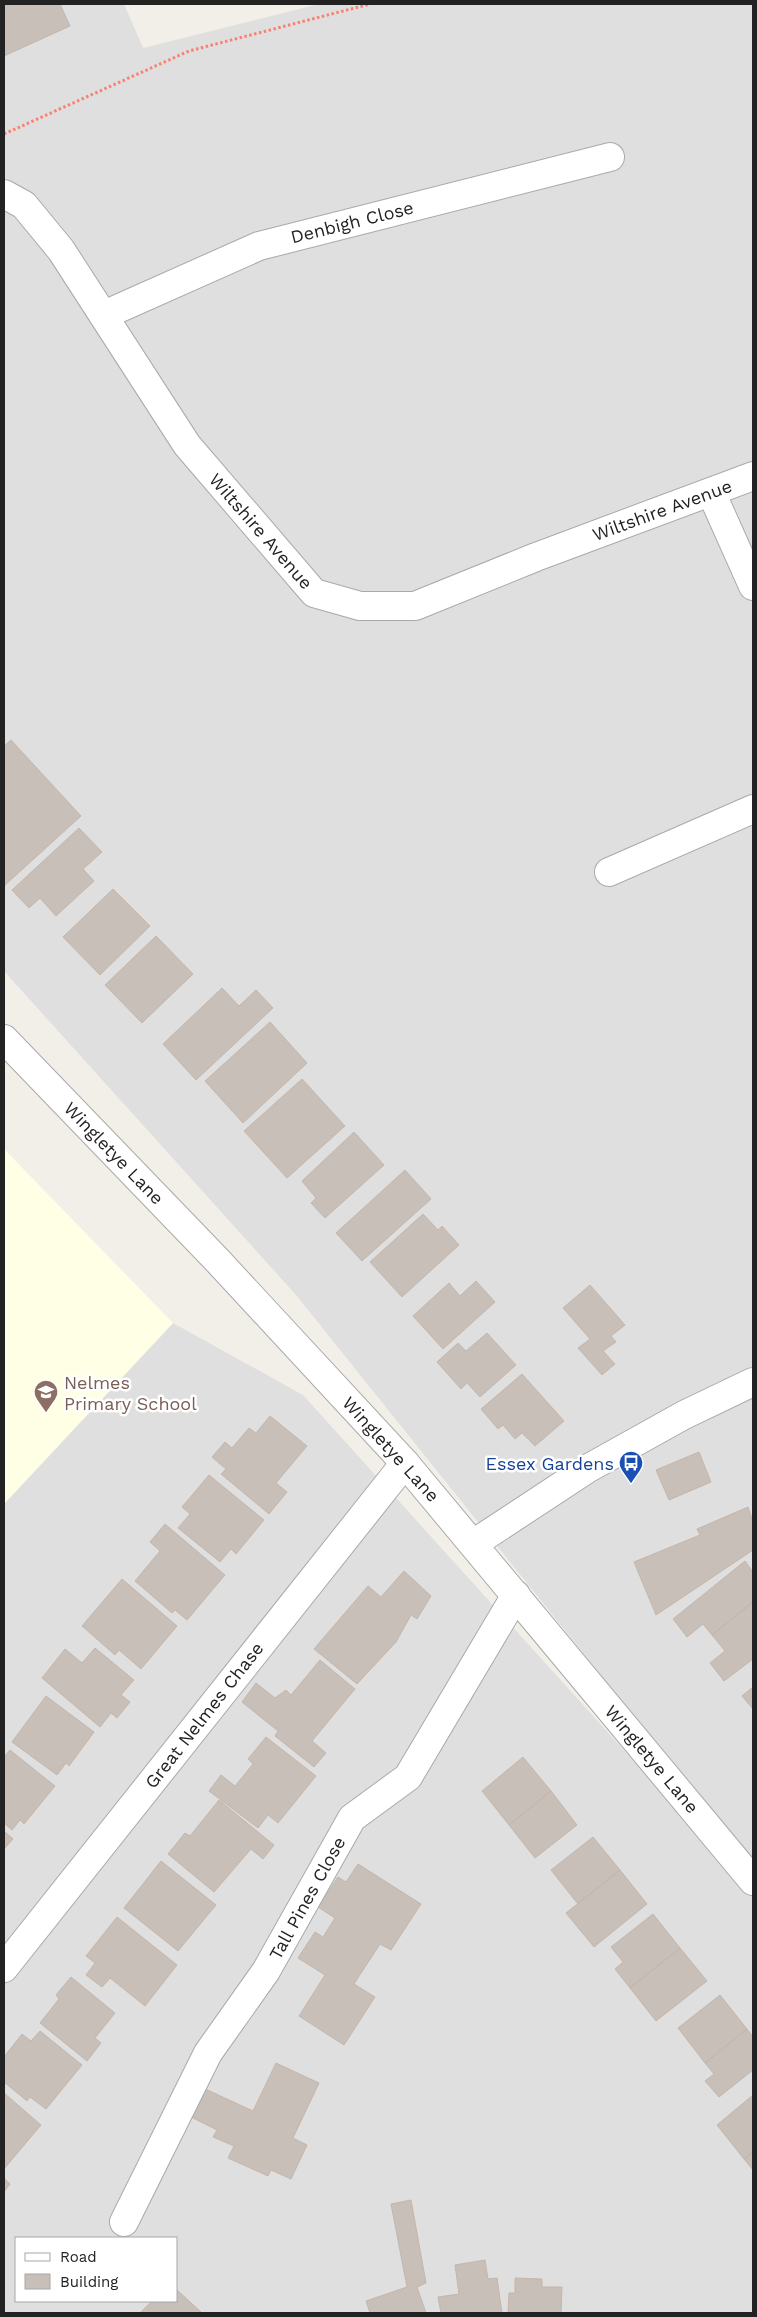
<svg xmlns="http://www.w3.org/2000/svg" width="757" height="2317" viewBox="0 0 757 2317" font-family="'Work Sans',sans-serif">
<rect width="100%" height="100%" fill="#f2efe9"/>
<!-- residential -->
<path fill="#e0dfdf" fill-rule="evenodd" d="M4 4H124L143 48 319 4H753V1865L296 1295 4 971Z
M173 1323 303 1395 753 1893V2313H4V1504ZM16 2238H176V2301H16Z"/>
<!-- education -->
<path fill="#ffffe5" d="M4 1149 173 1323 4 1504Z"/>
<!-- building -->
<path fill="#c7bfb8" stroke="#c4b6ab" d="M4 4H60L70 26 4 56Z
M11 740 81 816 4 886V746Z
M79 828 102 852 83 869 94 881 56 916 40 898 29 908 12 890Z
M113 889 150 926 100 975 63 937Z
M156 936 193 974 142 1023 105 985Z
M222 988 239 1006 256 990 273 1008 196 1080 163 1044Z
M270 1022 307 1063 243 1123 205 1081Z
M302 1079 345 1126 287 1178 244 1131Z
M354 1132 384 1165 325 1218 311 1203 316 1198 302 1181Z
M405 1170 431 1199 362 1261 336 1233Z
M423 1214 438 1230 442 1226 459 1245 402 1297 370 1262Z
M476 1281 495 1302 443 1349 413 1316 449 1283 460 1296Z
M590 1285 625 1325 611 1336 616 1342 603 1351 615 1364 602 1375 578 1348 590 1339 563 1308Z
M487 1333 516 1365 480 1397 467 1383 461 1389 437 1362 458 1343 466 1351Z
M522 1374 564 1421 535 1446 522 1433 515 1439 503 1425 498 1429 481 1409Z
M270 1416 307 1446 276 1483 287 1492 269 1514 221 1474 226 1469 212 1457 225 1442 232 1448 249 1428 256 1433Z
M699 1452 711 1482 669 1500 656 1470Z
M209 1475 264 1520 236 1554 231 1549 220 1562 178 1528 190 1514 182 1507Z
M748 1507 753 1522V1550L656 1615 634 1562 700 1535 697 1529Z
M165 1524 225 1575 187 1620 175 1610 172 1613 135 1581 160 1551 150 1542Z
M745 1561 753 1572V1602L712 1635 703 1624 687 1637 673 1619Z
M404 1571 431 1596 417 1619 411 1615 396 1642 357 1684 314 1649 368 1586 381 1597Z
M122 1579 177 1626 141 1669 119 1650 115 1655 82 1626Z
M753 1602V1659L724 1681 710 1663 725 1651 712 1635Z
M95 1648 134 1680 121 1695 130 1702 117 1718 111 1713 100 1727 42 1678 65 1649 82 1663Z
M320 1660 355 1689 312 1741 326 1753 314 1767 275 1736 278 1731 242 1702 256 1683 275 1698 286 1690 291 1695Z
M753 1687V1709L742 1696Z
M46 1696 94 1732 69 1766 66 1763 57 1775 12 1742Z
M266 1737 316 1776 278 1823 268 1815 258 1828 209 1791 221 1775 235 1786 253 1764 248 1759Z
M10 1750 55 1786 24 1824 20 1820 12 1830 4 1823V1757Z
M523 1757 551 1791 509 1825 482 1791Z
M551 1791 577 1825 535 1858 509 1825Z
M219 1800 274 1845 263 1859 251 1849 214 1892 168 1854 185 1833 190 1836Z
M4 1831 13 1839 4 1849Z
M593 1837 620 1870 578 1904 551 1870Z
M161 1861 216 1905 178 1951 124 1908Z
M358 1864 421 1904 391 1950 380 1944 354 1984 375 1997 344 2045 299 2016 325 1975 298 1958 315 1932 323 1937 335 1918 318 1907 338 1877 346 1882Z
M620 1870 647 1904 594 1947 566 1913Z
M653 1914 680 1948 630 1988 615 1969 623 1962 611 1947Z
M117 1917 177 1965 145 2006 110 1978 102 1987 86 1975 95 1963 86 1956Z
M680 1948 707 1981 656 2021 630 1988Z
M71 1977 115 2013 95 2038 101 2043 87 2061 40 2023 59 1999 56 1995Z
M720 1995 747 2029 705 2063 678 2028Z
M747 2029 753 2037V2070L719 2097 705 2081 714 2074 705 2063Z
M40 2031 82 2065 46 2109 30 2097 27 2101 4 2082V2057L22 2034 31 2041Z
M276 2063 319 2083 293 2138 307 2145 291 2179 271 2170 268 2176 228 2158 234 2146 213 2137 217 2130 189 2116 203 2088 253 2111Z
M4 2093 41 2125 4 2169Z
M753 2095V2152L744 2159 717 2125Z
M753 2152V2170L744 2159Z
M4 2178 10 2184 4 2192Z
M411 2200 426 2283 417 2287 426 2313H370L366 2301 407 2287 391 2204Z
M485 2260 488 2279 497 2278 502 2313H441L438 2297 459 2294 455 2265Z
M515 2278 542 2279V2287H562L561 2313H508L509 2293H515Z
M176 2289 202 2313H140L152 2301H176Z"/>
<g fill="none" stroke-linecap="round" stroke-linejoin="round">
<defs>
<path id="minor" d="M4 194 24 205 61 250 187 445 314 593 360 606H415L536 557 753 476
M104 315 259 246 610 157
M711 492 753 586
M609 872 753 809
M473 1544 587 1469 684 1415 753 1382
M4 1968 405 1463
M124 2222 208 2053 266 1971 352 1818 408 1777 516 1595"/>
<path id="tertiary" d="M4 1039 217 1260 405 1463 753 1881"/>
</defs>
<!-- minor casing -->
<use href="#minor" stroke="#a9a9a9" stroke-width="30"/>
<!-- tertiary casing -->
<use href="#tertiary" stroke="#a9a9a9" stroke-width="30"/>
<!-- path -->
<path stroke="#fa8072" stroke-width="3" stroke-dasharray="2.5 2.5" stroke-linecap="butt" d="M4 134 189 51 370 4"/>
<!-- minor -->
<use href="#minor" stroke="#fff" stroke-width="28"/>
<!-- tertiary -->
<use href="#tertiary" stroke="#fff" stroke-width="28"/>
</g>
<!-- icons -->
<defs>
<symbol id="school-pin" viewBox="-11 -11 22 30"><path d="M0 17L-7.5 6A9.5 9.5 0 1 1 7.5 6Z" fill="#8d6e63" stroke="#fff"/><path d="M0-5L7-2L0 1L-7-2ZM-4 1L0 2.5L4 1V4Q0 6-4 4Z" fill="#fff"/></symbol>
<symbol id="bus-pin" viewBox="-11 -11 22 30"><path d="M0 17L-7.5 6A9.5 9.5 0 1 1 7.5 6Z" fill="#1a4fb4" stroke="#fff"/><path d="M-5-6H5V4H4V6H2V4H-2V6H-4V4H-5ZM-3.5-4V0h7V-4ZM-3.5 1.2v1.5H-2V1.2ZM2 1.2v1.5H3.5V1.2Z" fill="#fff"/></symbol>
</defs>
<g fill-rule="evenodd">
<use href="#school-pin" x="32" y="1378" width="28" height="38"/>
<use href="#bus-pin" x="617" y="1449" width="28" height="38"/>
</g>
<g text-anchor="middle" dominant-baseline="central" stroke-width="5" stroke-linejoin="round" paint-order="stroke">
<!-- street labels -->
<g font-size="18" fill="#222" stroke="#fff">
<text transform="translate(352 222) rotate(-14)">Denbigh Close</text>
<text transform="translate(662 510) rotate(-20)">Wiltshire Avenue</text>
<text transform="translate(261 531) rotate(49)">Wiltshire Avenue</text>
<text transform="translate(114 1153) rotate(46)">Wingletye Lane</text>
<text transform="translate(391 1449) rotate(48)">Wingletye Lane</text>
<text transform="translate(204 1715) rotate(-52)">Great Nelmes Chase</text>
<text transform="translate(652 1759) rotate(50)">Wingletye Lane</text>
<text transform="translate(307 1898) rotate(-61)">Tall Pines Close</text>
</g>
<!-- education labels -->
<g font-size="18" fill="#785e54" stroke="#fff" text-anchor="start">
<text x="64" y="1382">Nelmes<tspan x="64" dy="21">Primary School</tspan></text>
</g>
<!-- transit labels -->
<g font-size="18" fill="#164399" stroke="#fff" text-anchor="end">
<text x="614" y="1463">Essex Gardens</text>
</g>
</g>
<!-- border -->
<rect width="757" height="2317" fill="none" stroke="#222222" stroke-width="10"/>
<!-- legend -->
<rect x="15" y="2237" width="162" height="65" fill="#ffffff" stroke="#a7a7a7"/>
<rect x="25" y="2253" width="25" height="8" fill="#ffffff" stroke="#a7a7a7"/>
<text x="60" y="2262" font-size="15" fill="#222222">Road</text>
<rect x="25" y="2274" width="25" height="15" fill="#c7bfb8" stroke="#a7a7a7"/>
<text x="60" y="2287" font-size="15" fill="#222222">Building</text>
</svg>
